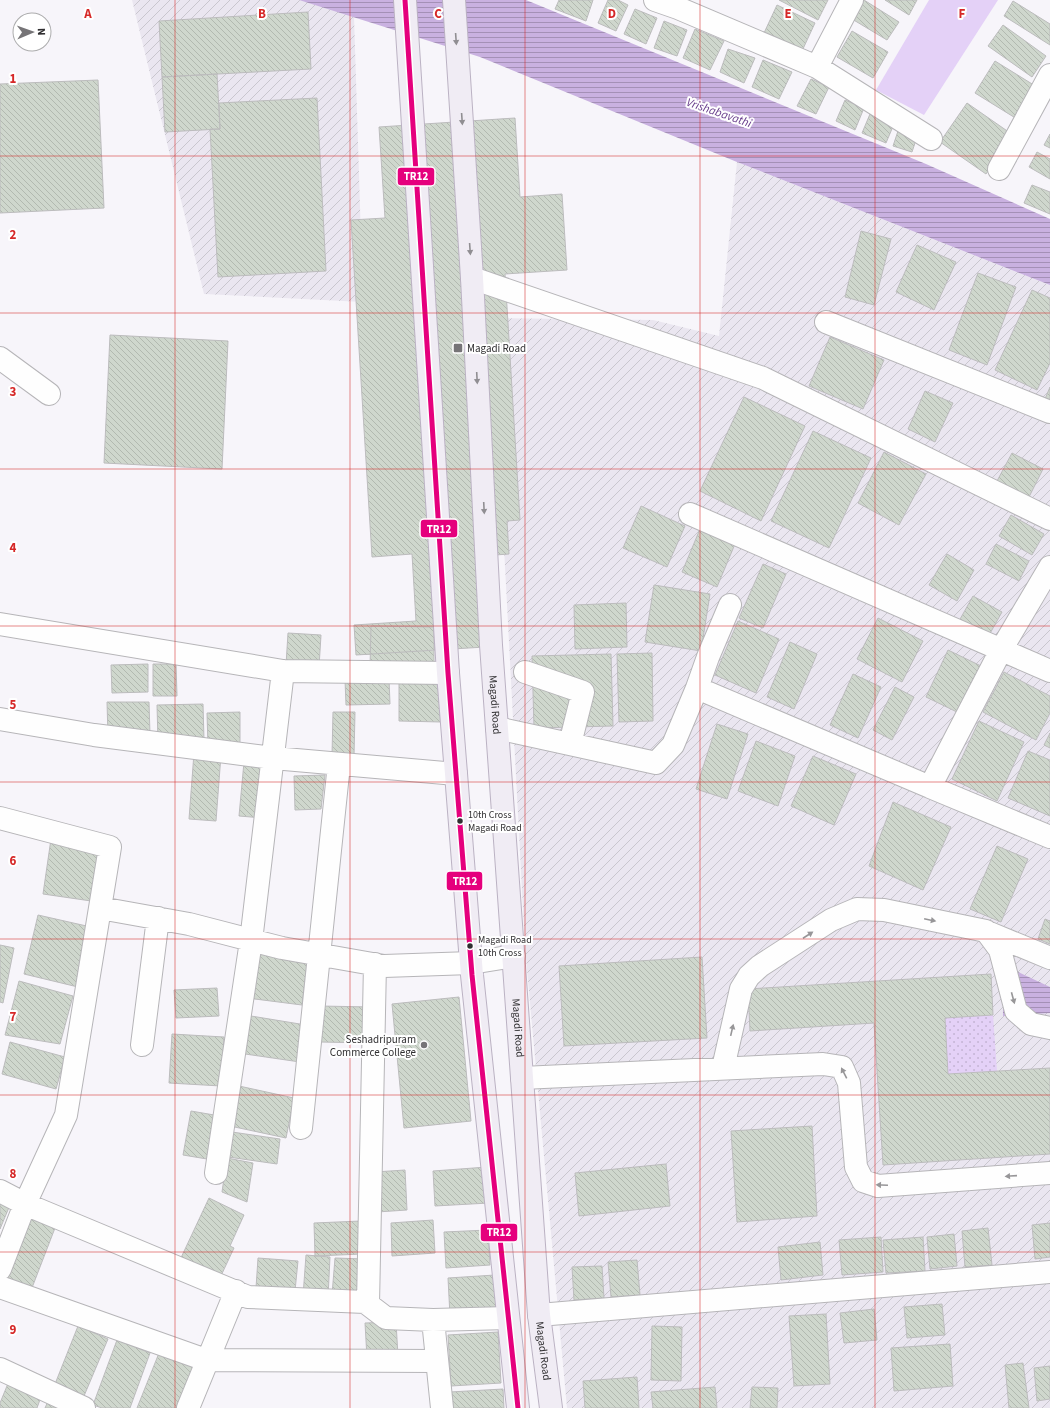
<svg xmlns="http://www.w3.org/2000/svg" width="1050" height="1408" viewBox="0 0 1050 1408" font-family="'Source Sans 3',sans-serif">
<defs>
<pattern id="industrial-furrows" width="10" height="10" patternUnits="userSpaceOnUse"><rect width="10" height="10" fill="#eae6f0"/><path d="M-1 1l2-2M0 10L10 0M9 11l2-2" fill="none" stroke="#c9c6ce"/></pattern>
<pattern id="garden-dots" width="8" height="8" patternUnits="userSpaceOnUse"><rect width="8" height="8" fill="#e4d1f7"/><path d="M2 2h.1M6 6h.1" fill="none" stroke="#c4b4d4" stroke-width="1.8" stroke-linecap="round"/></pattern>
<pattern id="water-rules" width="6" height="5" patternUnits="userSpaceOnUse"><rect width="6" height="5" fill="#c9b1e0"/><path d="M0 2.5h6" fill="none" stroke="#a490b6"/></pattern>
<pattern id="building-back-hatch" width="6" height="6" patternUnits="userSpaceOnUse"><rect width="6" height="6" fill="#cfd7cd"/><path d="M-1 5l2 2M0 0l6 6M5-1l2 2" fill="none" stroke="#b2b9b0"/></pattern>
</defs>
<rect width="100%" height="100%" fill="#f7f5fa"/>
<!-- industrial -->
<path fill="url(#industrial-furrows)" d="M132 0H299L354 16 363 302 204 294Z
M737 162 1050 285V1408H567L525 948 492 318 653 320 719 336Z"/>
<!-- green -->
<path fill="#e4d1f7" d="M929 0H998L924 115 876 90Z"/>
<!-- garden -->
<path fill="url(#garden-dots)" d="M993 1015 997 1071 948 1074 945 1018Z"/>
<!-- water -->
<path fill="url(#water-rules)" d="M299 0H526L926 164 1050 219V285L737 162 480 57Z
M1003 965 1050 987V1013L1003 1016Z"/>
<!-- building -->
<path fill="url(#building-back-hatch)" stroke="#bcbcbd" d="M559 0H593L586 21 555 9Z
M608 0H618L628 5 616 31 598 23Z
M779 0H828L818 20Z
M864 0 899 22 887 40 852 19Z
M885 0H917L909 15Z
M1013 1 1050 24V45L1004 16Z
M777 5 815 23 802 51 764 33Z
M635 9 657 18 646 44 624 34Z
M308 12 311 69 162 77 159 21Z
M664 21 687 30 677 56 654 48Z
M1003 25 1046 56 1032 77 988 46Z
M695 29 724 41 710 70 683 58Z
M852 31 888 52 873 78 837 57Z
M728 49 755 58 744 83 720 72Z
M763 60 792 72 779 99 752 87Z
M995 61 1037 87 1017 119 975 93Z
M217 74 220 129 165 132 162 77Z
M811 79 829 87 816 114 797 106Z
M98 80 104 208 0 213V84Z
M317 98 326 271 218 277 210 129H220L219 103Z
M845 100 864 108 855 130 836 121Z
M967 103 1013 135 986 174 940 142Z
M870 114 894 124 886 143 862 133Z
M515 118 520 197 562 194 567 270 505 274 520 520 507 521 509 554 495 555 501 646 356 655 354 625 416 621 412 554 372 557 351 220 385 218 379 127Z
M898 131 917 137 912 152 893 146Z
M1050 134V148L1044 145Z
M1037 152 1050 159V179L1029 167Z
M1032 185 1050 192V214L1024 203Z
M861 231 891 239 874 305 845 297Z
M917 245 956 262 934 310 896 292Z
M978 273 1016 287 987 365 949 350Z
M1032 290 1050 298V363L1037 390 995 370Z
M110 335 228 341 222 469 104 463Z
M830 337 884 360 863 409 809 386Z
M1050 387V402L1045 399Z
M925 391 953 403 935 442 908 429Z
M744 397 805 426 761 521 700 491Z
M813 431 871 458 829 548 771 521Z
M884 452 926 474 899 525 858 503Z
M1012 453 1043 469 1029 497 997 481Z
M641 506 685 526 667 567 623 548Z
M1011 515 1044 534 1032 555 999 536Z
M700 529 735 544 717 587 682 572Z
M996 544 1029 561 1019 581 986 564Z
M947 554 974 570 957 601 929 585Z
M763 564 786 574 763 628 739 618Z
M654 585 710 594 701 651 645 642Z
M973 596 1002 612 988 637 959 621Z
M626 603 627 647 575 649 574 605Z
M878 618 923 641 902 682 857 659Z
M738 621 779 639 756 693 715 675Z
M371 626 434 627V668H370Z
M288 633 321 635 319 667 286 665Z
M790 642 817 654 794 709 767 697Z
M948 650 981 666 959 713 926 697Z
M652 653 653 721 619 722 617 654Z
M611 654 613 726 534 728 532 656Z
M148 664V692L112 693 111 665Z
M153 664H176L177 696H153Z
M1004 672 1050 696V713L1036 740 983 712Z
M853 674 881 687 858 738 830 725Z
M389 679 390 704 346 705 345 680Z
M399 680 442 681 441 722 399 721Z
M895 687 914 697 892 740 873 730Z
M107 702H149L150 735 108 736Z
M203 704 204 740 158 741 157 705Z
M240 712V745L208 746 207 713Z
M333 712H355L354 756 332 755Z
M979 721 1024 742 997 801 952 779Z
M717 724 748 734 727 799 696 789Z
M1050 733V748L1044 745Z
M756 741 795 756 778 806 738 791Z
M1028 751 1050 760V816L1008 798Z
M194 753 221 755 216 821 189 819Z
M813 756 856 774 834 825 791 806Z
M244 762 269 764 263 818 239 816Z
M325 775 321 809 295 810 294 776Z
M893 802 951 827 923 890 869 866Z
M51 839 106 847 98 902 43 894Z
M997 846 1028 859 1001 922 970 909Z
M38 915 91 927 78 987 24 974Z
M1045 919 1050 921V944L1038 939Z
M0 945 14 948 3 1003 0 1002Z
M253 950 308 957 302 1005 247 998Z
M702 957 707 1038 564 1046 559 966Z
M991 974 993 1015 945 1018 948 1074 1050 1068V1154L883 1165 874 1023 750 1031 748 989Z
M19 981 73 996 60 1044 5 1035Z
M217 988 219 1016 176 1018 174 990Z
M459 997 471 1121 404 1128 392 1004Z
M320 1006 371 1007V1043L320 1042Z
M251 1016 306 1025 300 1062 245 1054Z
M172 1034 224 1037 221 1086 169 1083Z
M10 1042 65 1057 56 1089 2 1074Z
M239 1086 294 1098 286 1138 230 1126Z
M191 1111 220 1116 213 1160 183 1155Z
M812 1126 817 1216 737 1222 731 1131Z
M232 1132 280 1139 277 1164 228 1157Z
M227 1158 253 1163 247 1202 222 1192Z
M666 1164 670 1206 579 1216 575 1173Z
M487 1167 489 1203 435 1206 433 1171Z
M405 1170 407 1210 377 1212 375 1172Z
M209 1198 244 1215 230 1246 234 1248 219 1280 179 1262Z
M0 1201 10 1205 0 1229Z
M28 1218 55 1228 30 1293 3 1283Z
M433 1220 435 1253 392 1256 391 1223Z
M361 1221 362 1254 315 1256 314 1223Z
M1050 1223V1257L1035 1259 1032 1225Z
M988 1228 992 1265 965 1267 962 1231Z
M488 1230 490 1265 446 1268 444 1232Z
M954 1234 957 1266 930 1269 927 1237Z
M881 1237 883 1272 842 1275 839 1240Z
M923 1237 925 1271 886 1273 883 1240Z
M820 1242 823 1275 781 1280 778 1247Z
M306 1255 330 1257 328 1298 303 1296Z
M258 1258 298 1261 295 1291 256 1288Z
M335 1258 364 1259 361 1297 332 1295Z
M637 1260 640 1295 611 1297 608 1262Z
M602 1266 604 1298 574 1300 572 1267Z
M495 1275 498 1314 450 1316 448 1278Z
M942 1304 945 1335 907 1338 904 1307Z
M874 1309 877 1340 844 1343 840 1313Z
M826 1314 830 1384 794 1386 789 1316Z
M396 1322 398 1356 367 1358 365 1323Z
M78 1326 108 1339 84 1396 55 1384Z
M652 1326 682 1327 681 1381 651 1380Z
M498 1332 501 1383 451 1386 448 1335Z
M117 1340 150 1353 130 1408H102L93 1405Z
M950 1344 953 1386 894 1391 891 1348Z
M159 1353 200 1370 184 1408H137Z
M1023 1363 1029 1408H1009L1005 1365Z
M1050 1366V1399L1037 1401 1034 1368Z
M637 1377 639 1408H585L583 1381Z
M9 1381 42 1394 37 1408H0V1403Z
M715 1387 717 1408H653L651 1392Z
M752 1387 778 1388 777 1408H750Z
M503 1389 504 1408H451L450 1392Z
M49 1399 70 1408H45Z"/>
<g fill="none" stroke-linecap="round" stroke-linejoin="round">
<defs>
<path id="minor" d="M655 0 678 8 817 67 931 139
M817 67 852 0
M999 169 1050 75
M472 278 763 378 1050 519
M826 322 1050 412
M0 358 49 394
M690 514 1050 671
M0 624 283 671 448 673
M525 672 583 692 570 744
M697 688 708 657 730 605
M0 719 94 735 273 758 456 774
M497 728 656 763 673 745 697 688 930 787 1001 650 1050 567
M930 787 1050 837
M0 818 110 847 100 908 189 924 282 948 384 966 471 963 514 956
M987 932 1050 958
M142 1045 158 918
M723 1068 741 989 749 976 760 966 831 920 857 909 884 910 986 931 1000 950 1016 1011 1031 1024 1050 1028
M522 1078 823 1064 842 1067 849 1083 856 1167 863 1181 878 1186 1050 1173
M301 1128 339 764
M216 1173 251 941 283 671
M0 1191 25 1204 248 1297 365 1302 386 1318 433 1320 508 1318
M0 1269 25 1204 66 1115 100 908
M0 1287 206 1360 437 1361
M368 1304 375 964
M539 1315 1050 1272
M433 1320 442 1408
M0 1369 84 1408
M188 1408 236 1291"/>
<g id="major">
<path d="M405 0 448 673 472 975 518 1408"/>
<path id="s1" d="M454 0 472 278 491 645 539 1315 551 1408"/>
</g>
</defs>
<!-- minor casing -->
<use href="#minor" stroke="#b6b5b8" stroke-width="24"/>
<!-- major casing -->
<use href="#major" stroke="#bbb2c3" stroke-width="24"/>
<!-- minor -->
<use href="#minor" stroke="#fefefe" stroke-width="22"/>
<!-- major -->
<use href="#major" stroke="#f0ecf4" stroke-width="22"/>
<defs>
<path id="bus-1" d="M405 0 448 673 472 975 518 1408"/>
</defs>
<!-- bus-1 casing -->
<use href="#bus-1" stroke="#fff" stroke-width="8"/>
<!-- bus-1 -->
<use href="#bus-1" stroke="#e5007d" stroke-width="5"/>
</g>
<!-- one-way arrows -->
<defs><path id="oneway-solid" d="M-6-.8H1V-3.2L6.5 0L1 3.2V.8H-6Z"/></defs>
<g fill="#908e92">
<use href="#oneway-solid" transform="translate(456 39) rotate(86)"/>
<use href="#oneway-solid" transform="translate(462 119) rotate(86)"/>
<use href="#oneway-solid" transform="translate(470 249) rotate(86)"/>
<use href="#oneway-solid" transform="translate(477 378) rotate(87)"/>
<use href="#oneway-solid" transform="translate(484 508) rotate(87)"/>
</g>
<g fill="#979698">
<use href="#oneway-solid" transform="translate(930 920) rotate(12)"/>
<use href="#oneway-solid" transform="translate(808 935) rotate(-33)"/>
<use href="#oneway-solid" transform="translate(1013 998) rotate(75)"/>
<use href="#oneway-solid" transform="translate(732 1030) rotate(-77)"/>
<use href="#oneway-solid" transform="translate(844 1073) rotate(-117)"/>
<use href="#oneway-solid" transform="translate(1011 1176) rotate(176)"/>
<use href="#oneway-solid" transform="translate(882 1185) rotate(-178)"/>
</g>
<!-- grid -->
<path fill="none" stroke="#d62828" stroke-width="1" stroke-opacity="0.55" d="M175 0V1408M350 0V1408M525 0V1408M700 0V1408M875 0V1408M0 156H1050M0 313H1050M0 469H1050M0 626H1050M0 782H1050M0 939H1050M0 1095H1050M0 1252H1050"/>
<!-- markers -->
<g fill="#767477" stroke="#fff" stroke-width="1.5">
<rect x="453" y="343" width="10" height="10" rx="2"/>
<circle cx="424" cy="1045" r="4"/>
</g>
<g fill="#302f31" stroke="#fff" stroke-width="1.5">
<circle cx="460" cy="821" r="3.5"/>
<circle cx="470" cy="946" r="3.5"/>
</g>
<g text-anchor="middle" dominant-baseline="central" stroke-width="4" stroke-linejoin="round" paint-order="stroke">
<!-- bus labels -->
<g font-size="10" fill="#302f31" stroke="#fff" text-anchor="start">
<text x="468" y="815">10th Cross<tspan x="468" dy="13">Magadi Road</tspan></text>
<text x="478" y="940">Magadi Road<tspan x="478" dy="13">10th Cross</tspan></text>
</g>
<!-- poi labels -->
<g font-size="11" fill="#302f31" stroke="#fff" text-anchor="start">
<text x="467" y="348">Magadi Road</text>
<text x="416" y="1039" text-anchor="end">Seshadripuram<tspan x="416" dy="13">Commerce College</tspan></text>
</g>
<!-- street labels -->
<g font-size="11" fill="#302f31" stroke="#fff">
<text stroke="none"><textPath href="#s1" startOffset="706">Magadi Road</textPath></text>
<text stroke="none"><textPath href="#s1" startOffset="1030">Magadi Road</textPath></text>
<text stroke="none"><textPath href="#s1" startOffset="1354">Magadi Road</textPath></text>
</g>
<!-- water labels -->
<g font-size="12" font-style="italic" fill="#693e8c" stroke="#fff">
<text transform="translate(719 113) rotate(19)">Vrishabavathi</text>
</g>
</g>
<g font-size="13" text-anchor="middle" font-weight="bold" fill="#d62828" stroke="#fff" stroke-width="4" stroke-linejoin="round" paint-order="stroke">
<text x="88" y="18">A</text>
<text x="262" y="18">B</text>
<text x="438" y="18">C</text>
<text x="612" y="18">D</text>
<text x="788" y="18">E</text>
<text x="962" y="18">F</text>
<text x="13" y="83">1</text>
<text x="13" y="239">2</text>
<text x="13" y="396">3</text>
<text x="13" y="552">4</text>
<text x="13" y="709">5</text>
<text x="13" y="865">6</text>
<text x="13" y="1021">7</text>
<text x="13" y="1178">8</text>
<text x="13" y="1334">9</text>
</g>
<g stroke="#fff" stroke-width="1.5">
<rect x="397" y="167" width="38" height="19" rx="4" fill="#e5007d"/>
<rect x="420" y="519" width="38" height="19" rx="4" fill="#e5007d"/>
<rect x="446" y="871" width="37" height="20" rx="4" fill="#e5007d"/>
<rect x="480" y="1223" width="38" height="19" rx="4" fill="#e5007d"/>
</g>
<g font-size="11" text-anchor="middle" font-weight="bold" fill="#fff">
<text x="416" y="180">TR12</text>
<text x="439" y="533">TR12</text>
<text x="465" y="885">TR12</text>
<text x="499" y="1236">TR12</text>
</g>
<!-- north arrow -->
<g transform="translate(32 32) rotate(88)"><circle r="19" fill="#ffffff" stroke="#acacad"/>
<path d="M0-3L7 15L0 10L-7 15Z" fill="#767477"/>
<text y="-6" font-size="11" font-weight="bold" text-anchor="middle" fill="#302f31">N</text>
</g>
</svg>
